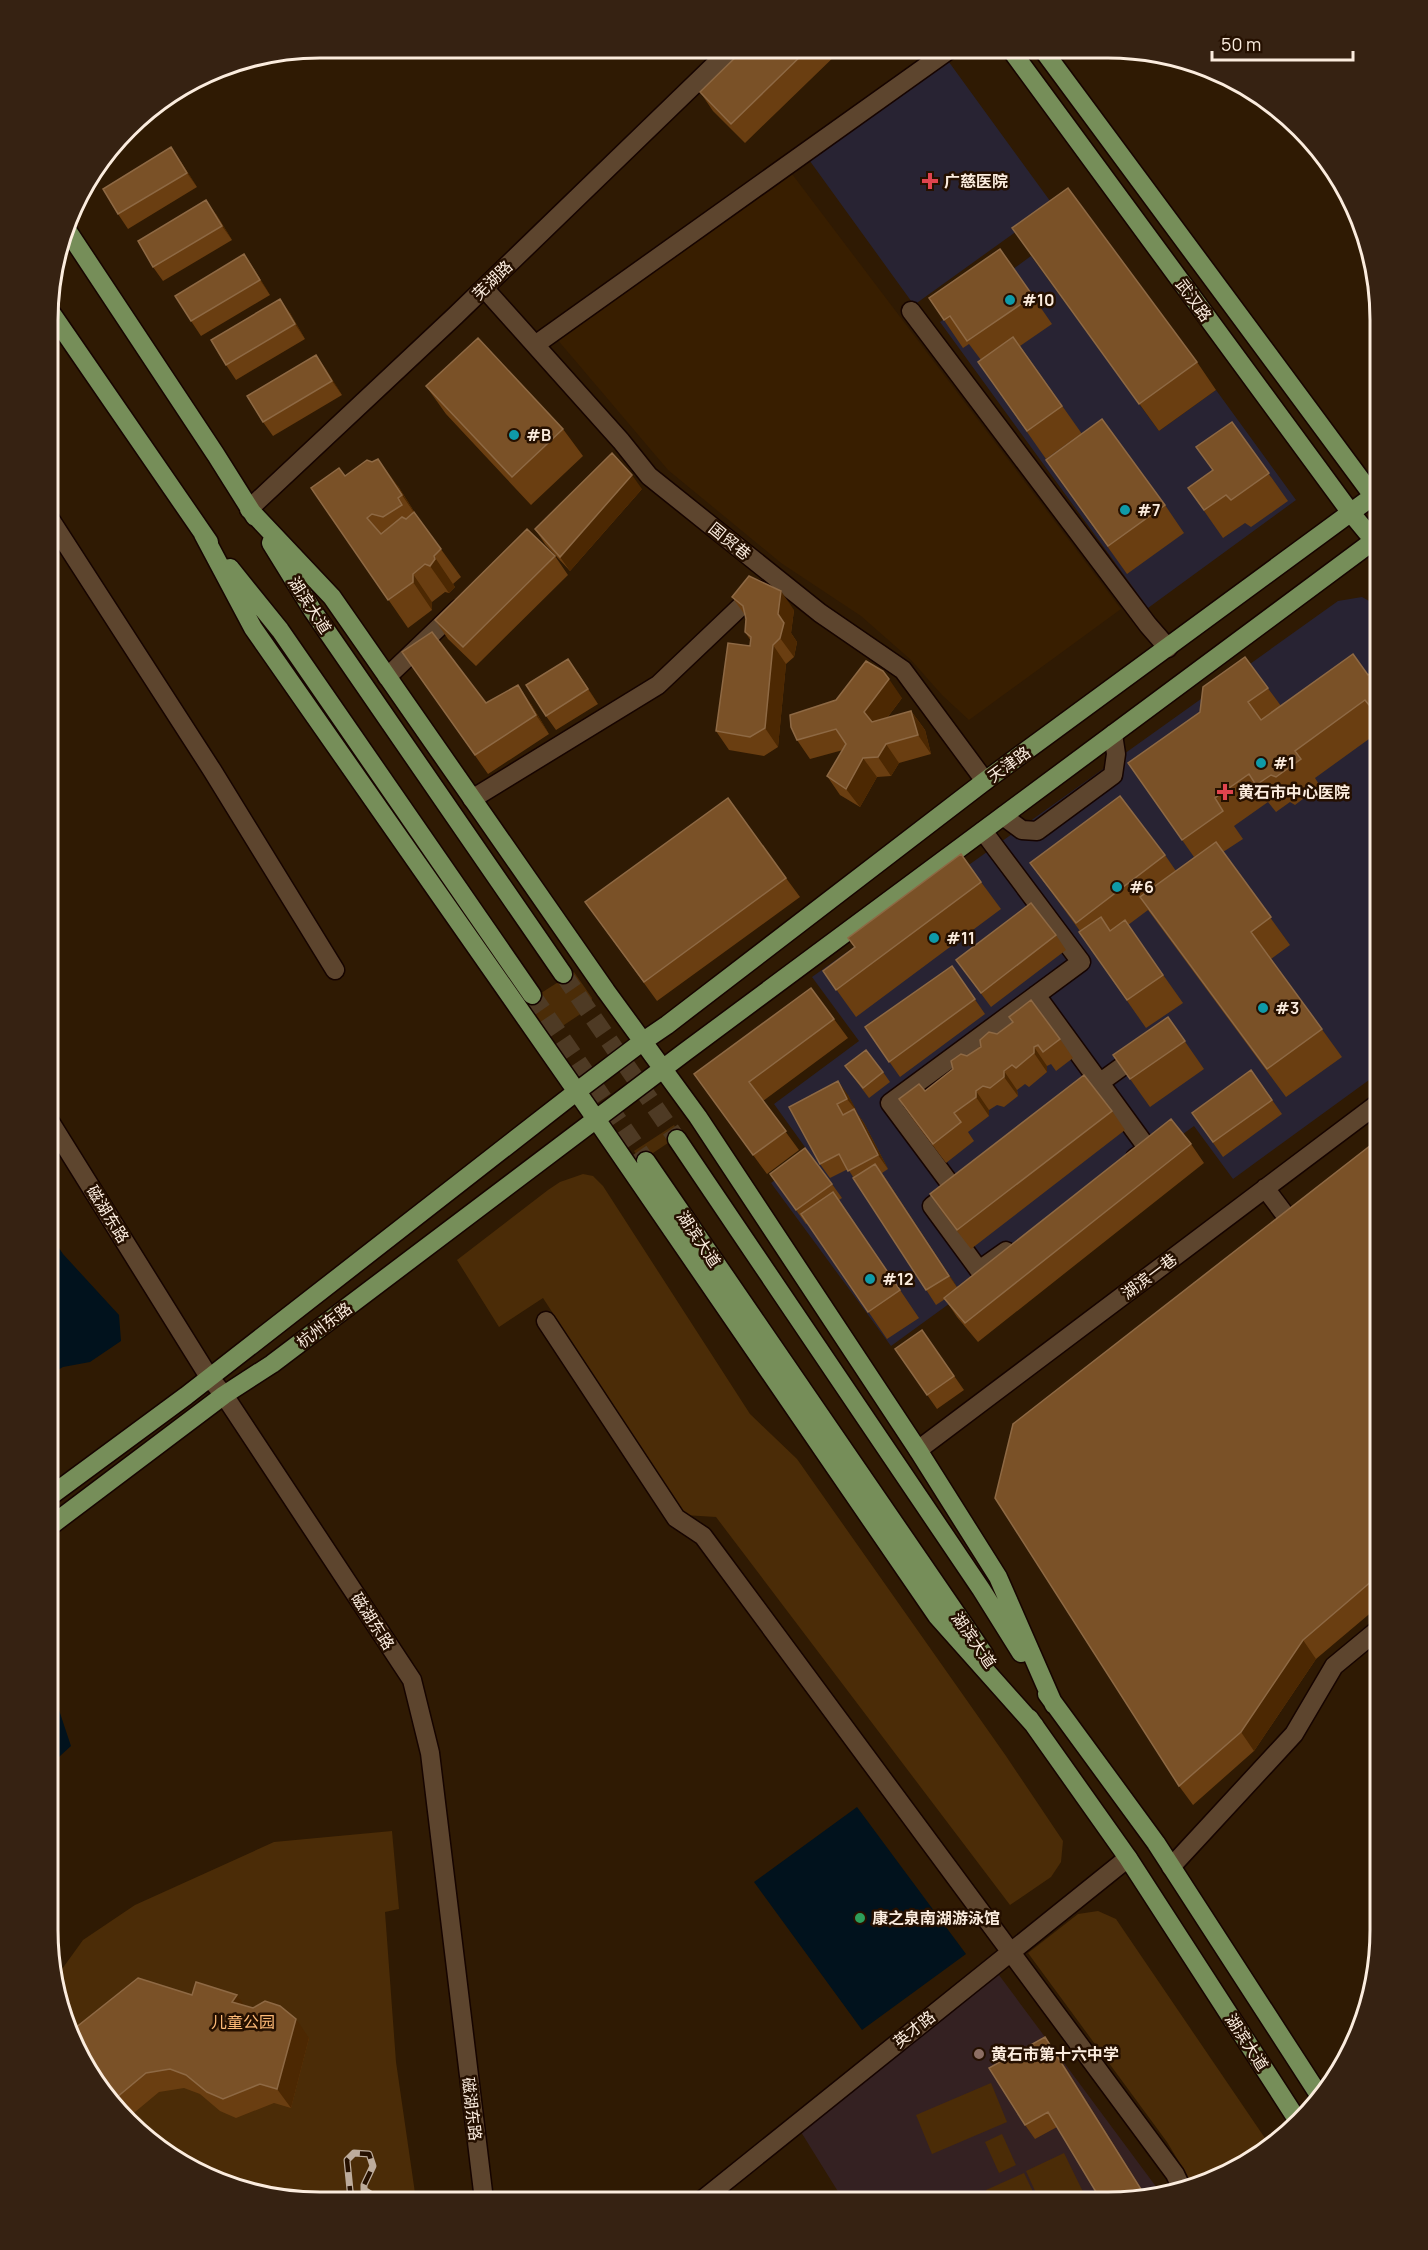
<svg xmlns="http://www.w3.org/2000/svg" width="1428" height="2250" viewBox="0 0 1428 2250" font-family="Manrope,'Noto Sans SC',sans-serif">
<rect width="100%" height="100%" fill="#2f1a03"/>
<!-- built -->
<path fill="#381e00" d="M789 170 1121 609 969 720 942 695 911 660 861 616 781 563 668 470 556 338Z"/>
<!-- education -->
<path fill="#342122" d="M999 1975 1160 2192 1108 2202 839 2201 842 2198 801 2132Z"/>
<!-- medical -->
<path fill="#282333" d="M946 58 1053 205 914 305 807 157Z
M1031 256 1159 431 1216 390 1296 500 1148 608 940 322Z
M1362 597 1380 607V1072L1233 1179 1194 1126 891 1346 771 1183 810 1154 774 1104 859 1041 812 977 1338 601Z"/>
<!-- green -->
<path fill="#4b2c07" d="M574 972 592 998 591 1007 558 1029 545 1028 527 1002Z
M674 1125 680 1135 641 1161 634 1151Z
M583 1174 593 1176 603 1186 750 1414 797 1459 1006 1756 1063 1841 1061 1862 1051 1877 1010 1905 716 1517 684 1515 543 1298 499 1327 457 1260 548 1190 560 1182Z
M392 1831 399 1909 385 1912 396 2062 416 2200H285L217 2181 155 2146 105 2096 69 2034 57 1976 83 1940 135 1905 274 1842Z
M1098 1911 1116 1919 1271 2147 1212 2181 1193 2185 1167 2142 1028 1953 1078 1914Z
M991 2083 1007 2122 932 2154 916 2115Z
M1002 2134 1016 2165 999 2173 985 2142Z
M1064 2153 1088 2202H1040L1026 2171Z
M1024 2173 1038 2202H991L986 2190Z"/>
<!-- water -->
<path fill="#01121d" d="M49 1233 63 1254 119 1315 121 1341 90 1362 63 1367 49 1375Z
M48 1677 71 1746 48 1767Z
M857 1807 966 1954 862 2030 754 1882Z"/>
<g fill="none" stroke-linecap="round" stroke-linejoin="round">
<!-- major-tunnel -->
<path stroke="#4e3a24" stroke-width="18" stroke-dasharray="18 9" stroke-linecap="butt" d="M563 974 677 1139
M532 995 646 1161"/>
<defs>
<path id="minor" d="M484 288 621 441 649 476 820 613 903 670 985 781
M911 311 1148 625 1168 648
M535 345 949 50
M249 509 455 316 731 49
M50 519 212 770 335 970
M387 677 458 609
M472 799 658 685 758 590
M1003 816 1022 830 1037 831 1113 775 1116 754 1113 734
M1036 995 1148 1149 1135 1158
M1073 1102 1138 1055
M49 1120 209 1377 224 1395 412 1680 430 1753 484 2200
M1265 1188 1298 1232
M954 1189 932 1206 979 1270 1006 1251
M954 1189 890 1103 1081 962 983 831
M546 1321 676 1518 703 1536 1175 2174 1181 2187
M918 1450 1380 1102
M1171 1867 1294 1734 1334 1666 1380 1628
M701 2201 1128 1858"/>
<path id="major" d="M1011 50 1351 513 1380 548
M1043 50 1379 504
M67 230 216 455 255 517
M50 311 209 542
M249 509 332 597 606 991 698 1117 918 1450 998 1577 1054 1705
M203 534 253 628 596 1119 937 1616 1035 1726
M271 543 313 611 563 974
M230 568 280 630 532 995
M677 1139 981 1589 1021 1653
M646 1161 984 1654
M49 1497 186 1396 576 1092 642 1042 667 1025 985 781 1380 491
M49 1527 224 1395 272 1364 685 1052 1380 536
M1047 1694 1156 1843 1321 2098
M1029 1718 1128 1858 1298 2121"/>
</defs>
<!-- minor casing -->
<use href="#minor" stroke="#160400" stroke-width="21"/>
<!-- major casing -->
<use href="#major" stroke="#160400" stroke-width="21"/>
<!-- minor -->
<use href="#minor" stroke="#5d452e" stroke-width="18"/>
<!-- major -->
<use href="#major" stroke="#768e59" stroke-width="18"/>
<defs>
<path id="rail" d="M351 2200 347 2160 354 2153 369 2154 373 2166 364 2185V2190L372 2195 374 2200"/>
</defs>
<!-- rail casing -->
<use href="#rail" stroke="#bdac9c" stroke-width="7"/>
<!-- rail -->
<use href="#rail" stroke="#251000" stroke-width="4.5" stroke-dasharray="14" stroke-linecap="butt"/>
</g>
<!-- wall -->
<path fill="#6a3e11" d="M744 49 841 50 745 143 713 111 700 92Z
M181 162 197 187 128 229 118 214Z
M216 214 232 240 163 281 153 267Z
M1012 228 1197 362 1216 390 1159 431Z
M1000 249 1052 324 1020 346 1082 434 1165 505 1184 533 1127 574 1046 460 1079 435 1046 459 978 362 981 360 969 344 963 348 929 298Z
M244 254 254 269 270 295 201 336 191 321Z
M290 313 305 339 236 380 226 365Z
M316 355 342 395 273 436 263 422Z
M426 386 563 429 583 456 531 505 446 414Z
M1232 422 1288 501 1251 527 1245 523 1223 538 1188 488 1213 470Z
M345 476 398 486 415 513 461 577 453 584 455 587 449 593 445 592 432 602V610L408 628 311 488Z
M642 489 570 571 545 544 535 529Z
M555 556 568 575 476 666 448 639 435 620Z
M732 597 794 610 791 633 797 642 794 657 786 664 778 747 764 756 729 750 716 731 750 646 751 641 745 632 746 619 745 615Z
M402 652 486 703 531 704 549 734 488 774Z
M1245 657 1281 706 1368 675 1380 683V731L1315 778 1320 786 1295 805 1290 802 1276 812 1268 802 1234 826 1243 839 1223 852 1290 945 1271 959 1342 1057 1286 1097 1148 910 1128 925 1183 1003 1146 1028 1079 932 1080 931 1030 863 1165 855 1176 871 1194 857 1128 763 1200 712Z
M578 673 598 704 556 730 546 716Z
M902 698 887 718 911 711 925 730 931 754 899 763 891 776 877 777 860 807 840 795 827 776 843 750 810 759 797 740Z
M786 878 800 897 657 1001 585 902Z
M981 882 1001 909 856 1017 823 971 855 948 848 938Z
M1056 935 1066 950 991 1007 956 960Z
M952 966 985 1014 900 1077 865 1027Z
M1168 1017 1204 1069 1150 1107 1113 1055Z
M834 1019 848 1038 763 1101 799 1150 767 1174 694 1074Z
M997 1034 1060 1039 1073 1058 1056 1071 1051 1064 1047 1066V1072L1029 1087 1025 1084 1017 1090 1018 1096 1004 1107 997 1105 989 1110V1116L968 1132 974 1141 946 1163 912 1118 899 1099 925 1091 953 1069 967 1056Z
M845 1066 883 1072 890 1082 869 1098Z
M1251 1070 1282 1114 1223 1157 1192 1113Z
M848 1095 857 1113 864 1123 888 1169 882 1173 957 1287 1191 1144 1204 1163 978 1342 957 1317 945 1299 936 1305 848 1169 830 1178 820 1164 789 1107Z
M1112 1111 1125 1130 971 1249 943 1213 930 1194Z
M1380 1138V1605L1316 1659 1254 1751 1193 1805 1179 1786Z
M770 1174 832 1184 842 1198 839 1200 919 1318 887 1339 808 1223 806 1224Z
M922 1330 964 1390 937 1409 895 1349Z
M192 1995H237L244 2006 309 2038 291 2108 274 2103 236 2118 220 2111 200 2094 184 2088 159 2092 129 2117 86 2064 69 2033Z
M1045 2037 1055 2051 1145 2195 1108 2202 1057 2127 1035 2139 1025 2125Z"/>
<!-- shaded-wall -->
<path fill="#4c2802" d="M171 147 181 162 197 187 187 173Z
M206 200 216 214 232 240 222 226Z
M244 254 254 269 270 295 260 280Z
M280 299 290 313 305 339 295 324Z
M316 355 326 369 342 395 332 381Z
M378 459 398 486 421 523 402 495Z
M632 475 642 489 570 571 560 557Z
M434 556 455 587 449 593 430 566Z
M413 574 432 602V610L413 582Z
M781 591 794 610 791 633 797 642 794 657 780 638 778 614Z
M773 645 786 664 778 747 765 728Z
M568 659 578 673 598 704Z
M889 679 902 698 877 731 864 712Z
M518 685 531 704 549 734 536 715Z
M911 711 925 730 931 754 918 735Z
M886 744 899 763 891 776 878 757Z
M863 758 877 777 860 807 846 789Z
M1034 1047 1047 1066V1072L1034 1053Z
M1004 1071 1017 1090 1018 1096 1004 1077Z
M838 1081 848 1095 858 1113 847 1099Z
M976 1091 989 1110V1116L976 1097Z
M854 1109 864 1123 888 1169 878 1155Z
M875 1164 885 1178 959 1290 949 1276Z
M1303 1640 1316 1659 1254 1751 1241 1732Z
M237 1995 250 2014 232 2002Z
M296 2019 309 2038 291 2108 277 2089Z
M1045 2037 1055 2051 1145 2195 1144 2194Z"/>
<!-- building -->
<path fill="#7a5127" stroke="#8e6944" stroke-width="1.5" d="M744 49H808L731 124 700 92Z
M171 147 187 173 118 214 103 189Z
M1068 188 1197 362 1139 404 1012 228Z
M206 200 222 226 153 267 138 241Z
M1000 249 1033 296 967 341 950 316 944 320 929 298Z
M244 254 260 280 191 321 175 296Z
M280 299 295 324 226 365 211 340Z
M1013 337 1062 406 1027 431 978 362Z
M478 338 563 429 512 477 426 386Z
M316 355 332 381 263 422 247 396Z
M1102 419 1165 505 1108 546 1046 460Z
M1232 422 1269 473 1231 500 1226 495 1204 510 1188 488 1213 470 1196 447Z
M612 453 632 475 560 557 535 529Z
M378 459 402 495 398 498 402 505 383 517 372 514 367 518 381 534 402 517 406 519 414 512 441 549 434 556 435 559 430 566 425 564 413 574V582L388 600 311 488 339 468 345 476 367 460 372 462Z
M527 529 555 556 463 647 435 620Z
M749 576 781 591 778 614 784 623 780 638 773 645 765 728 750 737 716 731 728 643 750 646 751 637 745 632 746 619 743 606 732 597Z
M432 632 486 703 518 685 536 715 475 755 402 652Z
M1353 654 1368 675 1372 672 1380 683V705L1373 710 1365 700 1295 751 1301 759 1276 777 1271 775 1256 785 1249 774 1215 798 1223 811 1182 840 1128 763 1200 712 1203 687 1245 657 1268 688 1248 702 1261 720Z
M568 659 588 689 546 716 526 685Z
M866 661 883 671 889 679 864 712 872 722 911 711 918 735 886 744 878 757 863 758 846 789 827 776 846 744 836 729 797 740 791 727 790 715 836 700Z
M1380 744V764L1370 752Z
M1120 796 1165 855 1076 923 1030 863Z
M728 798 786 878 644 982 585 902Z
M1216 842 1271 917 1251 932 1322 1029 1267 1069 1140 897Z
M961 854 981 882 836 990 823 971 855 947 848 938Z
M1031 903 1056 935 981 993 956 960Z
M1101 917 1110 931 1125 920 1163 975 1127 1000 1079 932Z
M952 966 975 999 889 1062 865 1027Z
M811 988 834 1019 749 1082 786 1131 753 1155 694 1074Z
M1031 1000 1060 1039 1043 1052 1038 1045 1034 1047V1053L1016 1068 1012 1065 1004 1071V1077L990 1088 983 1086 976 1091V1097L954 1113 961 1122 933 1144 899 1099 919 1084 925 1091 953 1069 951 1061 961 1054 967 1056 981 1047 980 1040 989 1032 997 1034 1013 1022 1009 1017Z
M1168 1017 1185 1041 1130 1079 1113 1055Z
M866 1050 883 1072 863 1088 845 1066Z
M1251 1070 1272 1100 1213 1142 1192 1113Z
M1084 1075 1112 1111 957 1230 930 1194Z
M838 1081 847 1099 837 1104 843 1115 854 1109 878 1155 848 1171 839 1154 820 1164 789 1107Z
M1171 1119 1191 1144 965 1323 944 1298Z
M1380 1138V1574L1303 1640 1241 1732 1179 1786 995 1498 1013 1424Z
M805 1148 832 1184 796 1210 770 1174Z
M875 1164 949 1276 926 1290 853 1178Z
M833 1192 900 1290 868 1312 801 1214Z
M922 1330 954 1376 927 1395 895 1349Z
M138 1978 192 1995 196 1982 237 1995 232 2002 253 2008 265 2001 280 2006 296 2019 277 2089 260 2084 223 2099 207 2092 186 2075 170 2069 146 2073 116 2098 81 2055 69 2033Z
M1045 2037 1144 2194 1108 2202H1102L1048 2112 1025 2125 989 2068Z"/>
<!-- markers -->
<g fill="#e0444e" stroke="#251000" stroke-width="2">
<path d="M927 172h6v6h6v6h-6v6h-6v-6h-6v-6h6z"/>
<path d="M1222 783h6v6h6v6h-6v6h-6v-6h-6v-6h6z"/>
</g>
<g fill="#0f9aa8" stroke="#251000" stroke-width="2">
<circle cx="1010" cy="300" r="6"/>
<circle cx="514" cy="435" r="6"/>
<circle cx="1125" cy="510" r="6"/>
<circle cx="1261" cy="763" r="6"/>
<circle cx="1117" cy="887" r="6"/>
<circle cx="934" cy="938" r="6"/>
<circle cx="1263" cy="1008" r="6"/>
<circle cx="870" cy="1279" r="6"/>
</g>
<circle fill="#2e9e5b" stroke="#251000" stroke-width="2" cx="860" cy="1918" r="6"/>
<circle fill="#8d6e63" stroke="#251000" stroke-width="2" cx="979" cy="2054" r="6"/>
<g text-anchor="middle" dominant-baseline="central" stroke-width="5" stroke-linejoin="round" paint-order="stroke">
<!-- poi labels -->
<g font-size="16" font-weight="bold" fill="#fbecde" stroke="#251000" text-anchor="start">
<text x="944" y="181">广慈医院</text>
<text x="1022" y="300">#10</text>
<text x="526" y="435">#B</text>
<text x="1137" y="510">#7</text>
<text x="1273" y="763">#1</text>
<text x="1238" y="792">黄石市中心医院</text>
<text x="1129" y="887">#6</text>
<text x="946" y="938">#11</text>
<text x="1275" y="1008">#3</text>
<text x="882" y="1279">#12</text>
<text x="872" y="1918">康之泉南湖游泳馆</text>
<text x="991" y="2054">黄石市第十六中学</text>
</g>
<!-- street labels -->
<g font-size="16" fill="#fbecde" stroke="#251000">
<text transform="translate(492 280) rotate(-44)">芜湖路</text>
<text transform="translate(1194 300) rotate(54)">武汉路</text>
<text transform="translate(730 541) rotate(39)">国贸巷</text>
<text transform="translate(310 605) rotate(57)">湖滨大道</text>
<text transform="translate(1009 764) rotate(-36)">天津路</text>
<text transform="translate(108 1214) rotate(58)">磁湖东路</text>
<text transform="translate(699 1239) rotate(56)">湖滨大道</text>
<text transform="translate(1149 1276) rotate(-37)">湖滨一巷</text>
<text transform="translate(324 1325) rotate(-37)">杭州东路</text>
<text transform="translate(373 1621) rotate(57)">磁湖东路</text>
<text transform="translate(974 1640) rotate(55)">湖滨大道</text>
<text transform="translate(914 2029) rotate(-39)">英才路</text>
<text transform="translate(1247 2042) rotate(57)">湖滨大道</text>
<text transform="translate(472 2109) rotate(83)">磁湖东路</text>
</g>
<!-- park labels -->
<g font-size="16" fill="#fb7" stroke="#251000">
<text x="243" y="2022">儿童公园</text>
</g>
</g>
<!-- crop -->
<path d="M0 0H1428V2250H0ZM320 58H1108A262 262 0 0 1 1370 320V1930A262 262 0 0 1 1108 2192H320A262 262 0 0 1 58 1930V320A262 262 0 0 1 320 58Z" fill="#362212" fill-rule="evenodd"/>
<path fill="none" stroke="#fbecde" stroke-width="3" d="M320 58H1108A262 262 0 0 1 1370 320V1930A262 262 0 0 1 1108 2192H320A262 262 0 0 1 58 1930V320A262 262 0 0 1 320 58Z"/>
<!-- scale -->
<path d="M1212 51v9h141v-9" fill="none" stroke="#fbecde" stroke-width="3"/>
<text x="1221" y="51" font-size="18" fill="#fbecde" stroke="#251000" stroke-width="4.5" paint-order="stroke">50 m</text>
</svg>
